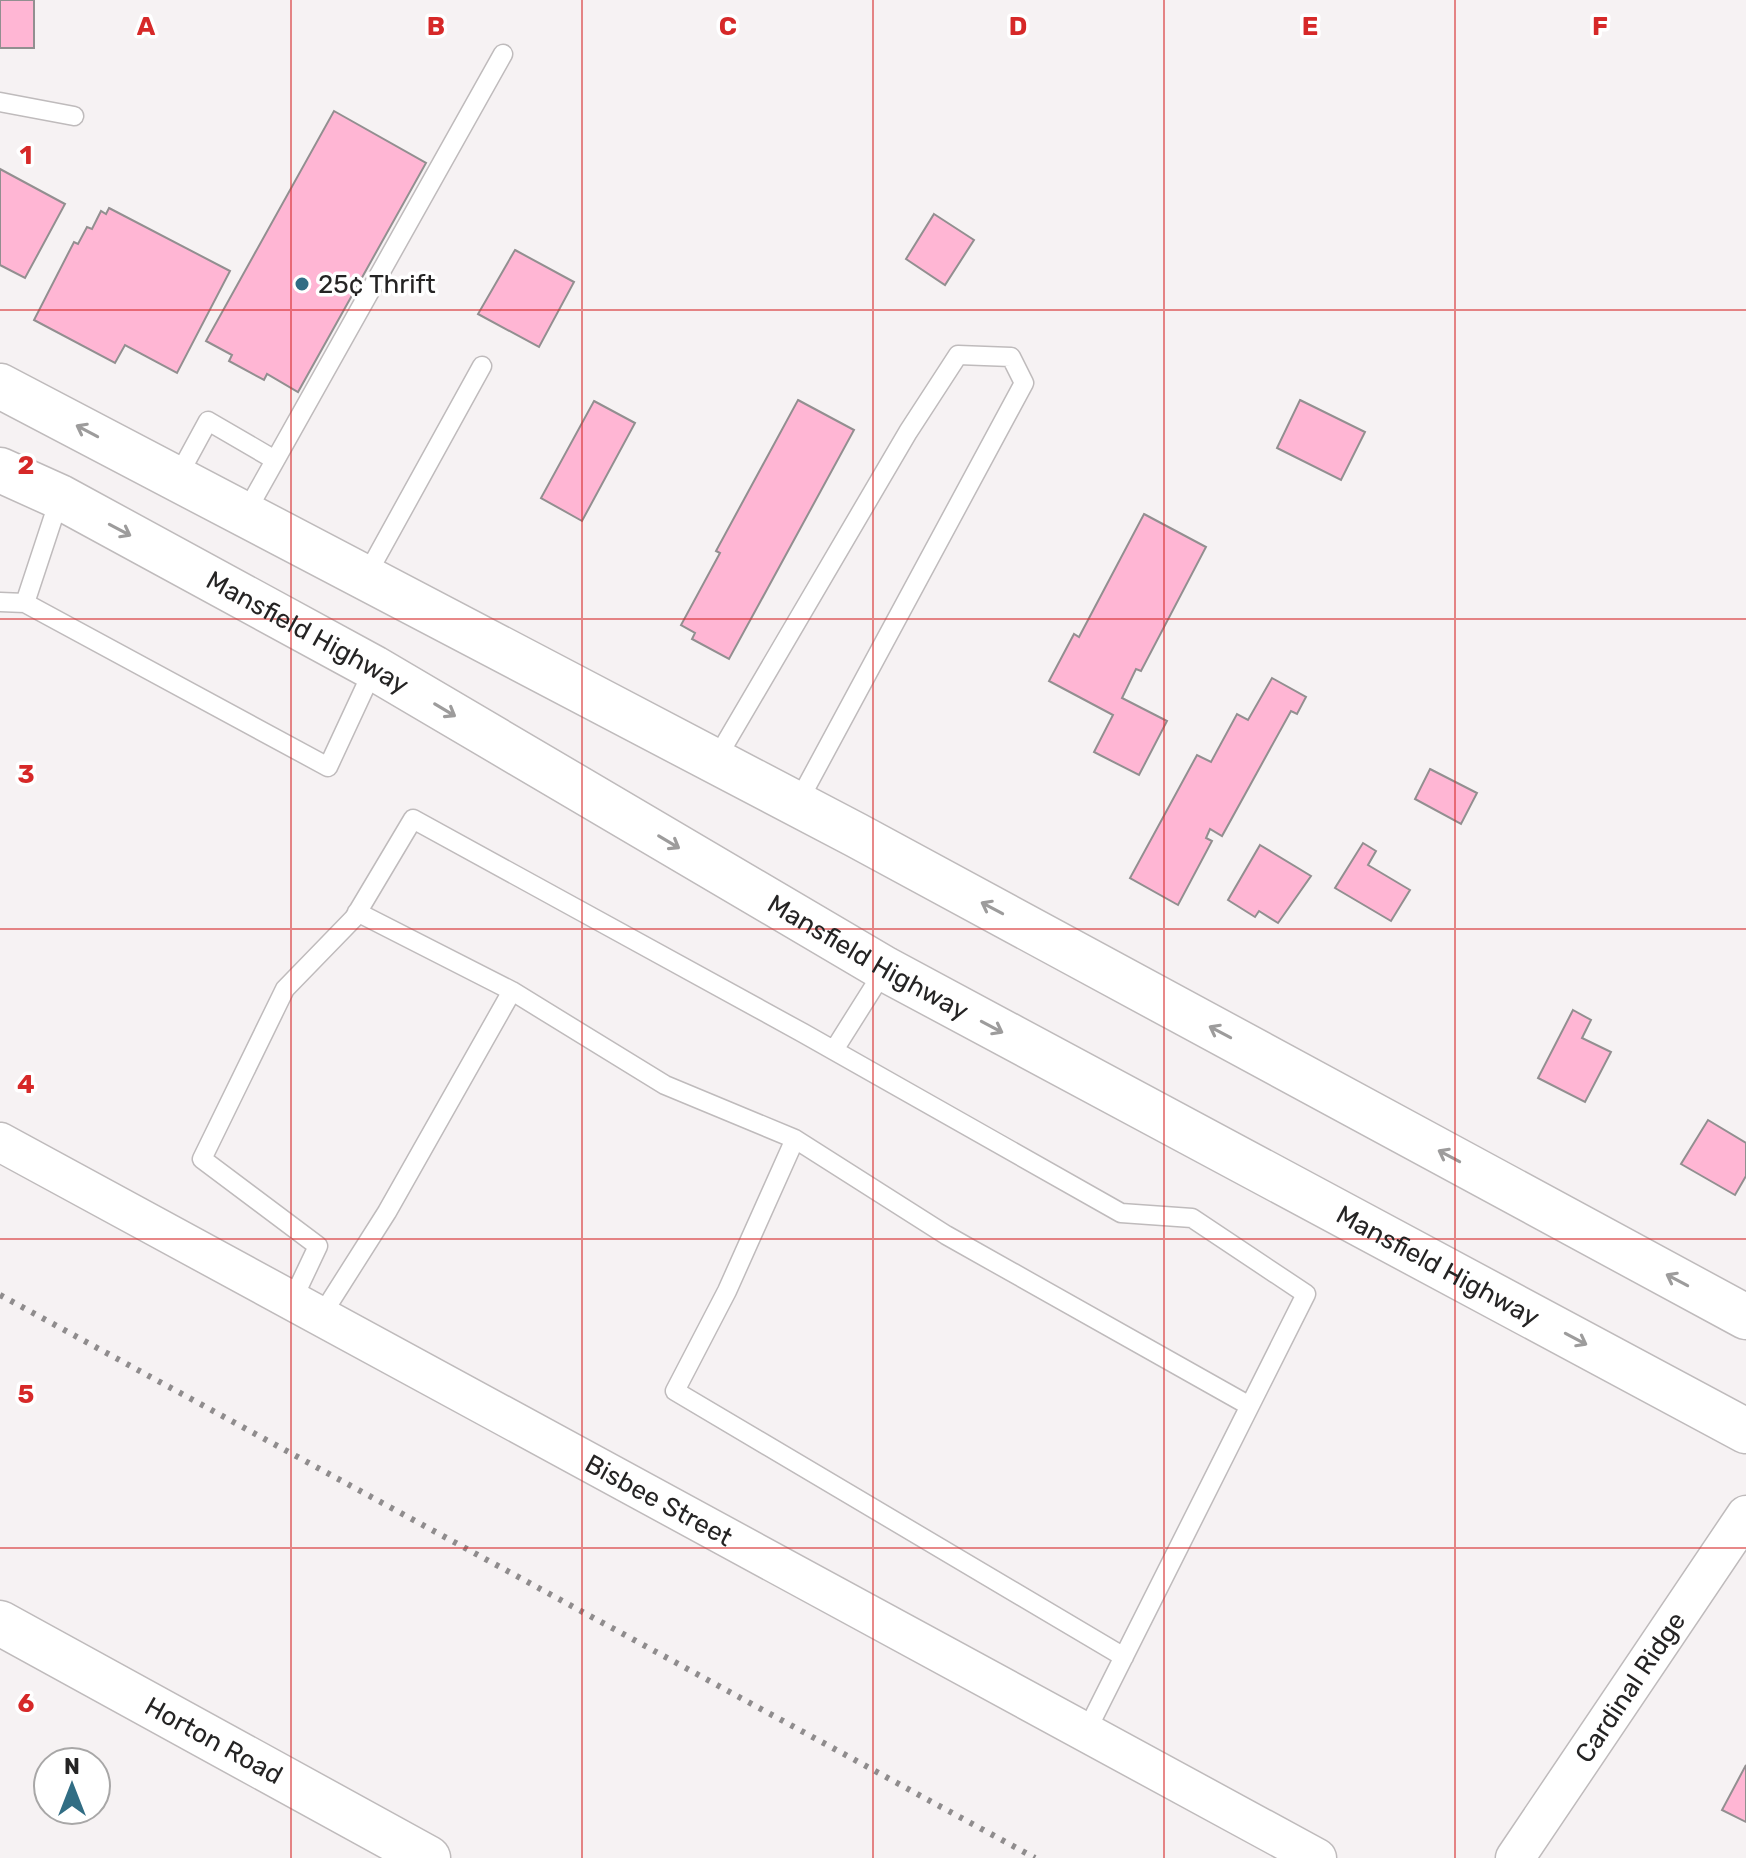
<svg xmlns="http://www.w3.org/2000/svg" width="1746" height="1858" viewBox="0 0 1746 1858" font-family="Rubik,sans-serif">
<rect width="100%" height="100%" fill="#f6f2f3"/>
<!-- building -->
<path fill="#ffb6d4" stroke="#928f90" stroke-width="2" d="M0 0H34V48H0Z
M334 111 426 163 298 392 267 374 264 380 229 361 232 355 206 341Z
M0 169 65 204 25 278 0 265Z
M109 208 230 271 177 373 125 345 115 363 34 320 74 242 78 244 87 227 92 229 101 211 106 214Z
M934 214 974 240 945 285 906 259Z
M515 250 574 282 539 347 478 314Z
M798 400 854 430 729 659 692 639 695 633 681 625 720 553 716 551Z
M1300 400 1365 432 1341 480 1277 448Z
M594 401 635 423 582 521 541 498Z
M1144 514 1206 547 1141 671 1136 669 1122 698 1167 721 1139 775 1094 752 1113 715 1049 681 1074 634 1079 637Z
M1272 678 1306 697 1297 714 1291 711 1222 836 1210 829 1206 838 1212 841 1178 905 1130 878 1197 755 1211 762 1237 714 1248 720Z
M1430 769 1477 793 1461 824 1415 799Z
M1363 843 1376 851 1368 865 1410 890 1391 921 1335 888Z
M1260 845 1311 876 1278 923 1259 911 1255 917 1228 900Z
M1573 1010 1591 1020 1582 1038 1611 1052 1585 1102 1538 1078Z
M1708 1120 1746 1143V1176L1735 1195 1681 1164Z
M1746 1765V1822L1722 1810Z"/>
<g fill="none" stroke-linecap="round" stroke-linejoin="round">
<defs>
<path id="lane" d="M0 102 74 116
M177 478 208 421 275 460
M60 497 25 603 328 767 374 668
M245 514 503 54
M365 578 482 366
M0 602 25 603
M715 761 908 432 958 355 1011 357 1024 383 797 804
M512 991 665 1085 795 1139 946 1235 1248 1405
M834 1050 885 969
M795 1139 727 1291 675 1391 1124 1657
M292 1301 318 1246 202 1159 285 989 354 918 413 819 803 1033 1121 1213 1192 1218 1306 1294 1086 1732
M321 1316 387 1212 512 991 357 912"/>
<g id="street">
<path id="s1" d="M0 1142 1317 1858"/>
<path id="s2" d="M1515 1858 1746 1515"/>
</g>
<g id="secondary">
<path id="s3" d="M0 1623 428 1858"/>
</g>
<g id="primary">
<path d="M0 386 856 835 1746 1317"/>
<path id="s4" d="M0 470 60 497 374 668 885 969 1746 1431"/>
</g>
</defs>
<!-- lane casing -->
<use href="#lane" stroke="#bfbbbc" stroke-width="21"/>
<!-- street casing -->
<use href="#street" stroke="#bfbbbc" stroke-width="41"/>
<!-- secondary casing -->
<use href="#secondary" stroke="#bfbbbc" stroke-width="47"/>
<!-- primary casing -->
<use href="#primary" stroke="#bfbbbc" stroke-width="47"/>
<!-- lane -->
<use href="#lane" stroke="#fff" stroke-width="18"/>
<!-- street -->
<use href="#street" stroke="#fff" stroke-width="38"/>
<!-- secondary -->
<use href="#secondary" stroke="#fff" stroke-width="44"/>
<!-- primary -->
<use href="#primary" stroke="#fff" stroke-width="44"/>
<!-- rail -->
<path stroke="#8f8c8d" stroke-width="6" stroke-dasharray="4 8" stroke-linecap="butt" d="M0 1295 1035 1858"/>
</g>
<!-- one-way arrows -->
<defs><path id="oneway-shaft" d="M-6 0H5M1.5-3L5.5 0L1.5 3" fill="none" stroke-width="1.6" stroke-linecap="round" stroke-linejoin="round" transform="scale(2)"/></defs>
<g stroke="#9d9c9c">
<use href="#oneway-shaft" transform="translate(87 431) rotate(-152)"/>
<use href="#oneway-shaft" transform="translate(120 530) rotate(28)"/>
<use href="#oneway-shaft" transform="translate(445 710) rotate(31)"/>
<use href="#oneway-shaft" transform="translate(669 842) rotate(31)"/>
<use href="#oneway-shaft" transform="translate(992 908) rotate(-152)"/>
<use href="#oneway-shaft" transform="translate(992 1027) rotate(28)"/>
<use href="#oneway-shaft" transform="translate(1220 1032) rotate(-152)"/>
<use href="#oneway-shaft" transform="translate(1449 1156) rotate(-152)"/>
<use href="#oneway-shaft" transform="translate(1677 1280) rotate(-152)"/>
<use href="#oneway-shaft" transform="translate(1576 1339) rotate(28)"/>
</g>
<!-- grid -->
<path fill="none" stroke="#d62828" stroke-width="2" stroke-opacity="0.55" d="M291 0V1858M582 0V1858M873 0V1858M1164 0V1858M1455 0V1858M0 310H1746M0 619H1746M0 929H1746M0 1239H1746M0 1548H1746"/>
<!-- markers -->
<circle fill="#316d84" stroke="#fff" stroke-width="3" cx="302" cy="284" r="8"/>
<g text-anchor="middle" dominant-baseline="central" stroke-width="7" stroke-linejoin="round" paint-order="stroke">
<!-- poi labels -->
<g font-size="26" fill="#252424" stroke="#fff" text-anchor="start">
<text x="318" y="284">25¢ Thrift</text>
</g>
<!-- street labels -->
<g font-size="26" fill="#252424" stroke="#fff">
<text stroke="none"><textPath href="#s4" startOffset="348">Mansfield Highway</textPath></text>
<text stroke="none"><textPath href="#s4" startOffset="996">Mansfield Highway</textPath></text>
<text stroke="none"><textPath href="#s4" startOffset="1644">Mansfield Highway</textPath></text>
<text stroke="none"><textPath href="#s1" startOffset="750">Bisbee Street</textPath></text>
<text stroke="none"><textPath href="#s2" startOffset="206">Cardinal Ridge</textPath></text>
<text stroke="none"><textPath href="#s3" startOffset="244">Horton Road</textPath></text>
</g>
</g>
<g font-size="26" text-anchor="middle" font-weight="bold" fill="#d62828" stroke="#fff" stroke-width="7" stroke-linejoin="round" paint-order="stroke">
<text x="146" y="35">A</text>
<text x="436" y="35">B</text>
<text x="728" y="35">C</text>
<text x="1018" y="35">D</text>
<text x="1310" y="35">E</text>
<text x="1600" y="35">F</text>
<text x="26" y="164">1</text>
<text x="26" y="474">2</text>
<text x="26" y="783">3</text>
<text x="26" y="1093">4</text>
<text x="26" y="1403">5</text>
<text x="26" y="1712">6</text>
</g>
<!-- north arrow -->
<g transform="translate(72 1786)"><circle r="38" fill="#ffffff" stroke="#a8a7a7" stroke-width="2"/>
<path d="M0-6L14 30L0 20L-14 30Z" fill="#316d84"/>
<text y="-12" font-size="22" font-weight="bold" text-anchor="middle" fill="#252424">N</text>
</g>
</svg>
